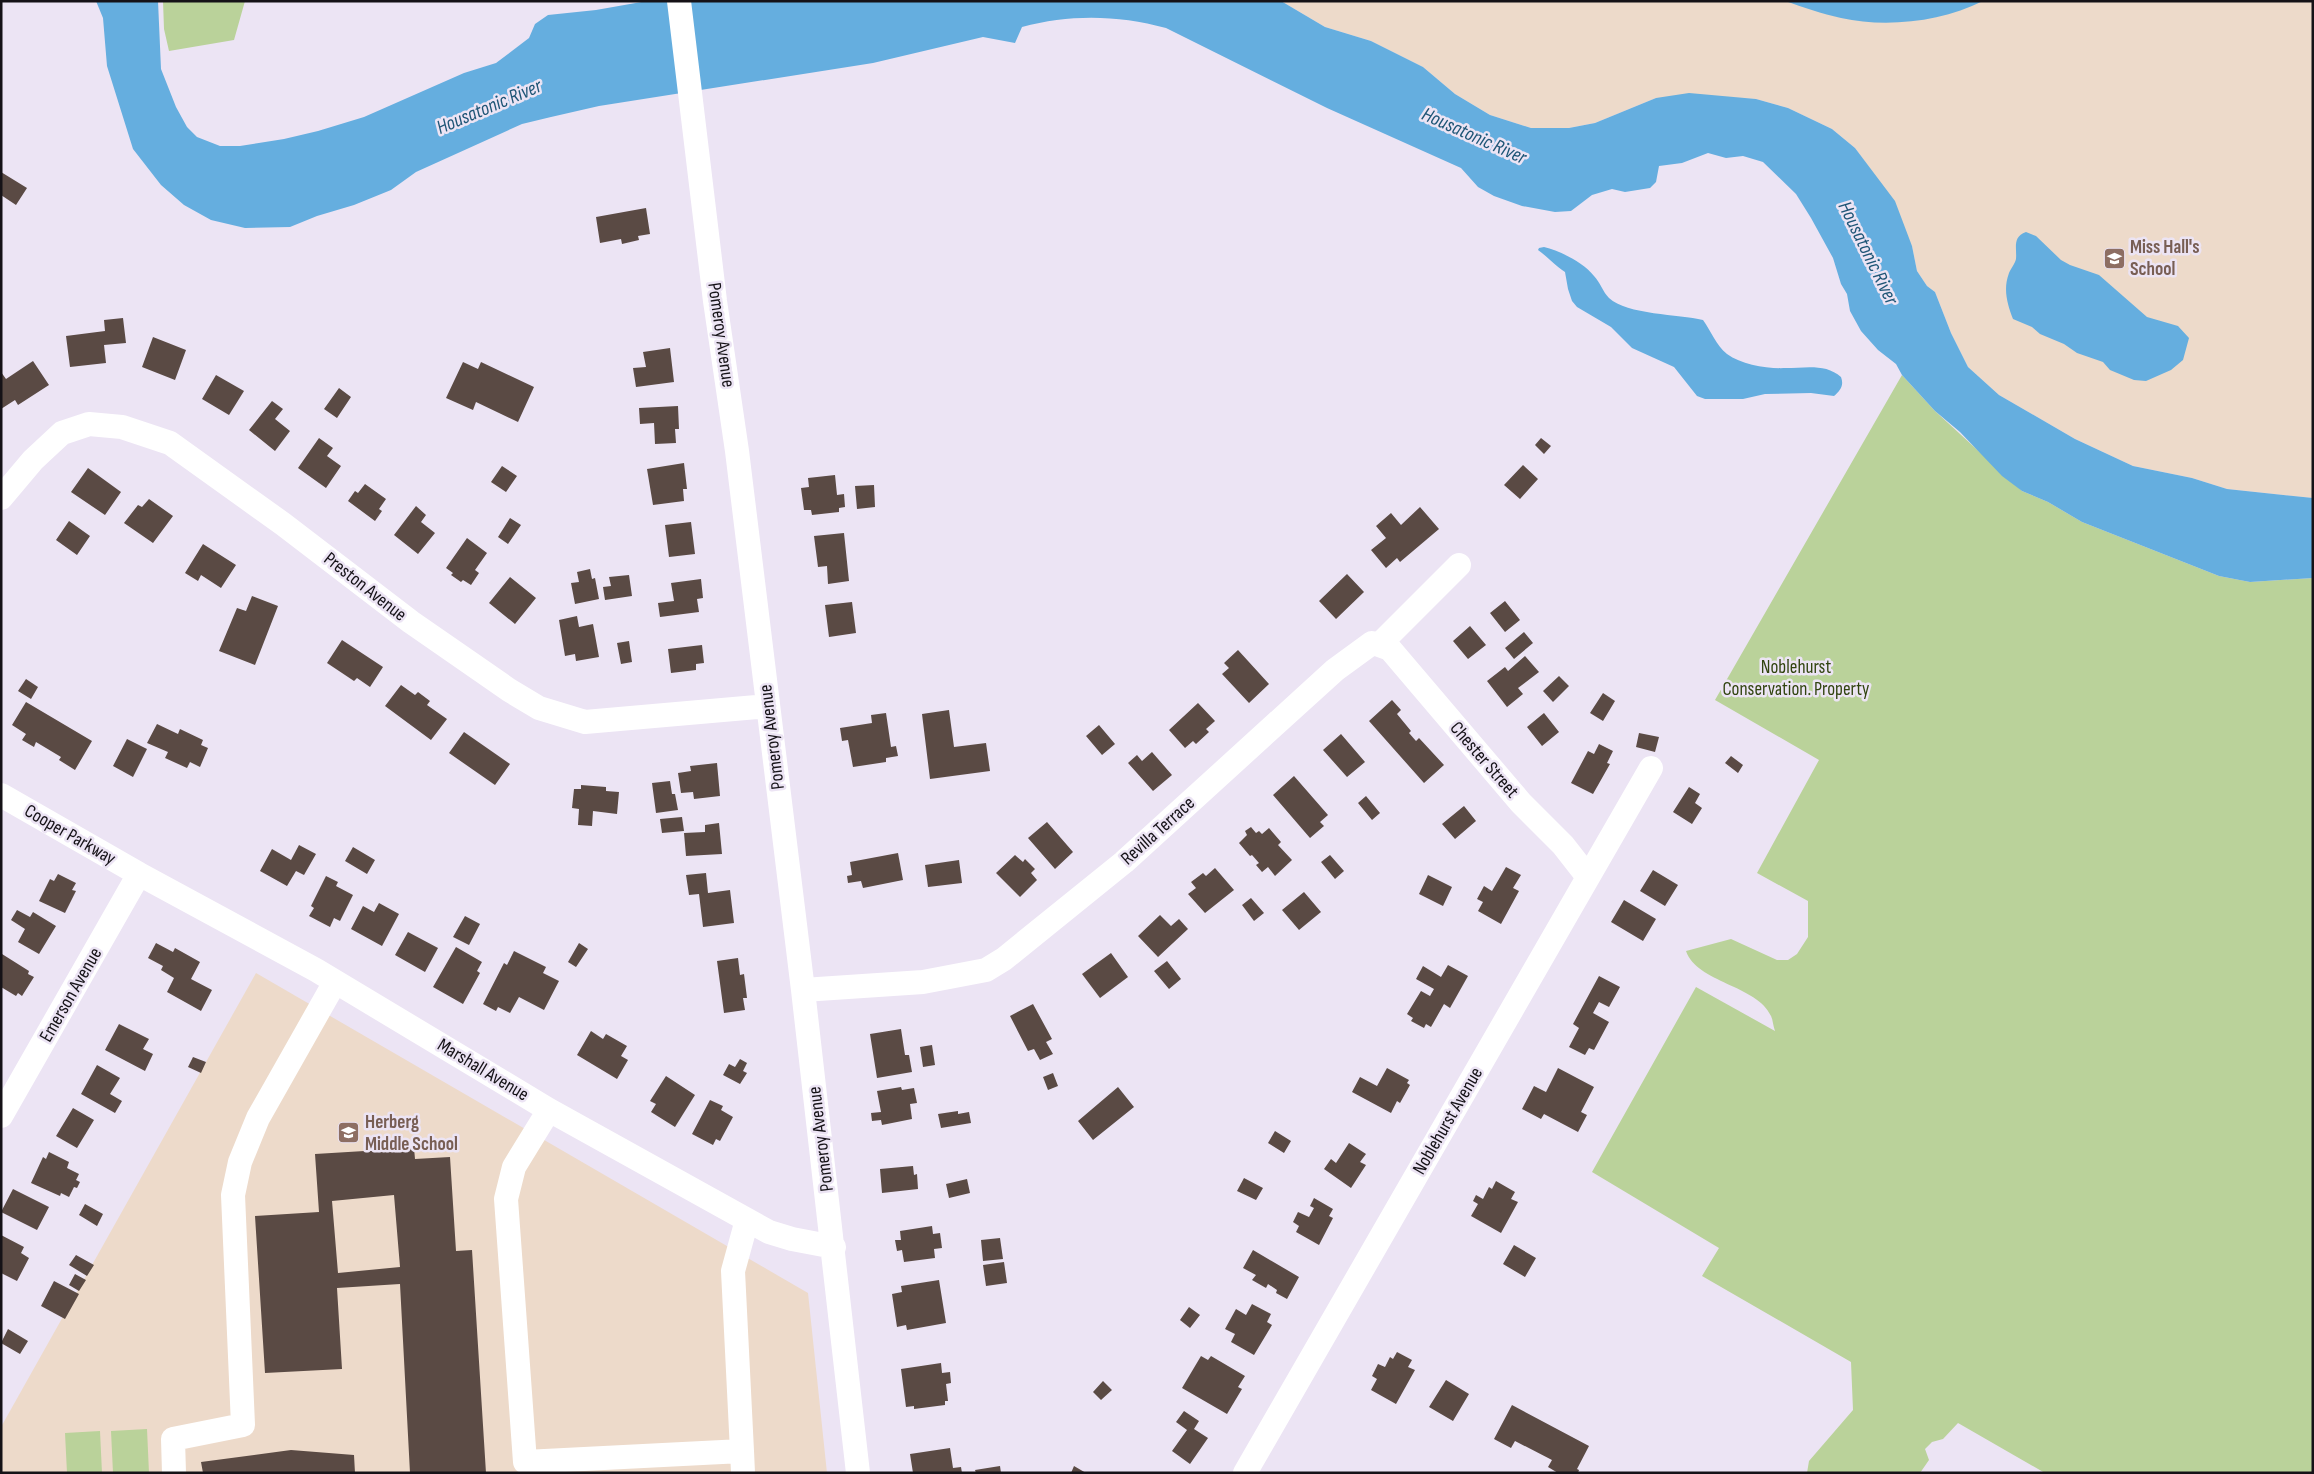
<svg xmlns="http://www.w3.org/2000/svg" width="2314" height="1474" viewBox="0 0 2314 1474" font-family="'Sofia Sans Condensed',sans-serif">
<rect width="100%" height="100%" fill="#ece4f4"/>
<!-- education -->
<path fill="#eddaca" d="M1281 1H2313V498L2227 489 2192 478 2133 466 2075 439 1999 395 1968 367 1951 333 1935 292 1927 286 1917 271 1912 246 1871 170 1855 148 1832 129 1788 108 1756 99 1725 97 1656 98 1595 123 1569 128H1531L1490 115 1455 94 1423 67 1371 41 1325 27Z
M256 973 808 1293 827 1473H1V1427Z"/>
<!-- green -->
<path fill="#bad29a" d="M163 1H245L234 40 169 51 164 29Z
M1902 375 1935 411 2022 491 2048 502 2082 522 2219 576 2250 582 2313 578V1473H2045L1958 1423 1943 1439 1932 1442 1925 1449 1929 1460 1920 1473H1807L1809 1461 1853 1410 1851 1362 1702 1276 1719 1248 1592 1172 1696 987 1775 1031C1773 1026 1773 1020 1771 1016 1757 985 1697 983 1686 951L1731 939 1777 960H1788L1797 954 1808 937V901L1757 873 1819 760 1715 700Z
M147 1429 149 1473H113L111 1431Z
M100 1431 102 1473H67L65 1433Z"/>
<!-- water -->
<path fill="#65aedf" d="M96 1H158L161 69 176 107 187 127 197 137 220 146H240L284 139 318 131 364 117 464 73 496 63 529 38 535 24 548 15 596 10 647 1H1281L1325 27 1371 41 1423 67 1455 94 1490 115 1531 128H1569L1595 123 1656 98 1689 93 1756 99 1788 108 1832 129 1855 148 1895 201 1912 246 1917 271 1927 286 1935 292 1951 333 1968 367 1999 395 2075 439 2133 466 2192 478 2227 489 2313 498V578L2250 582 2219 576 2082 522 2048 502 2022 491 2002 476 1960 432 1935 411 1902 375 1896 364 1878 350 1861 331 1850 311 1847 294 1841 284 1833 258 1811 218 1796 194 1763 162 1743 156 1726 158 1708 153 1682 163 1659 166 1656 182 1650 188 1625 192 1612 189 1592 195 1571 211 1555 212 1522 206 1494 196 1478 187 1461 168 1327 108 1166 28C1118 15 1070 14 1022 27L1015 43 983 37 873 63 599 106 551 117 522 124 416 172 391 190 354 205 317 216 290 227 245 228 211 220 184 205 161 185 133 149 107 66 103 18Z
M1785 1H1983C1941 22 1886 28 1841 18 1822 14 1803 7 1785 1Z
M2026 232 2036 236 2061 260 2070 265 2099 275 2147 317 2178 326 2189 338 2183 360 2171 370 2146 381 2134 380 2110 370 2103 362 2077 353 2064 344 2040 334 2032 327 2013 319C2007 303 2003 289 2009 273 2011 268 2015 264 2016 259 2017 248 2012 237 2026 232Z
M1544 247C1560 251 1583 262 1594 276 1600 282 1603 292 1609 298 1627 315 1679 314 1703 320 1711 331 1716 345 1727 354 1742 365 1768 369 1786 368 1804 368 1826 363 1841 377 1844 385 1841 390 1834 396L1811 393 1765 394 1743 399H1705L1697 396 1674 367 1632 348 1611 327 1577 307 1572 301 1568 289 1565 272C1554 265 1548 257 1538 250L1539 248Z"/>
<!-- building -->
<path fill="#5a4a44" fill-rule="evenodd" d="M1 172 27 188 16 205 1 195Z
M646 208 650 234 638 236 639 240 622 244 621 239 600 243 596 217Z
M123 318 126 343 104 345 106 363 70 367 66 336 105 331 104 320Z
M153 337 186 350 175 380 142 367Z
M670 348 674 382 636 387 633 368 646 367 643 352Z
M33 361 49 385 18 405 15 400 1 409V372L6 379Z
M463 362 478 369 481 362 534 387 518 422 476 402 473 410 446 398Z
M216 375 244 391 229 415 202 399Z
M339 388 351 397 337 418 324 409Z
M272 401 283 409 275 419 290 431 275 451 249 430Z
M678 406 679 429H675L676 443 655 444 654 423 640 424 639 408Z
M319 438 333 448 327 456 341 466 326 488 298 468Z
M1541 438 1551 446 1544 454 1535 445Z
M684 463 687 489H683L684 501 653 505 647 469Z
M1523 465 1538 479 1520 499 1504 485Z
M502 466 517 476 506 492 491 482Z
M88 468 121 492 105 515 71 492Z
M835 475 837 495 844 494 845 507 839 508V512L812 515 811 510H804L801 488 809 487 808 478Z
M365 484 386 499 379 509 382 511 375 521 348 501 355 491 358 493Z
M874 485 875 507 857 509 855 486Z
M149 499 173 516 153 543 124 523 138 505 142 507Z
M416 506 426 515 421 522 435 533 418 554 394 535Z
M1420 507 1439 529 1400 562 1397 558 1386 568 1371 550 1386 538 1376 526 1391 513 1401 525Z
M510 518 521 525 508 544 498 537Z
M69 521 90 536 77 555 56 540Z
M691 522 695 554 669 557 665 525Z
M844 533 849 581 828 584 827 566 818 567 814 536Z
M467 538 487 553 475 570 479 573 471 585 463 580 461 582 451 575 453 573 446 568Z
M203 544 236 565 221 588 201 575 198 581 185 573Z
M590 569 592 579 595 578 599 599 575 604 571 583 579 582 577 572Z
M1347 574 1364 592 1336 619 1319 601Z
M629 575 632 596 605 600 603 587 611 586 609 577Z
M510 577 536 598 515 624 489 603Z
M701 579 703 598 697 599 699 612 660 617 658 603 674 601 671 583Z
M252 596 278 606 255 665 219 651 237 608 246 611Z
M1505 601 1520 620 1505 632 1490 613Z
M852 602 856 633 829 637 825 605Z
M577 616 579 627 593 624 599 657 576 661 575 654 565 656 559 620Z
M1470 626 1486 645 1468 659 1453 641Z
M1524 632 1533 643 1514 659 1505 648Z
M342 640 383 667 370 687 357 678 354 681 327 663Z
M629 641 632 662 621 664 617 643Z
M702 645 704 663 696 664V670L671 673 668 649Z
M1238 650 1269 684 1249 703 1222 674 1229 668 1224 663Z
M1525 656 1539 672 1518 688 1523 694 1507 707 1487 681 1505 667 1508 671Z
M1559 676 1569 686 1553 702 1543 691Z
M26 679 38 687 31 699 18 691Z
M401 685 415 695 418 692 430 701 427 705 447 719 431 740 385 706Z
M1603 693 1615 701 1603 721 1590 713Z
M1392 700 1401 710 1397 714 1411 731 1409 733 1416 741 1419 738 1444 765 1424 783 1369 721Z
M26 702 92 741 75 770 59 760 61 757 36 742 34 747 22 740 26 734 12 725Z
M1198 703 1215 721 1206 729 1209 732 1196 744 1193 741 1185 748 1169 730Z
M949 710 954 747 986 743 990 771 930 779 922 714Z
M886 713 891 747 896 746 898 756 886 758V762L853 767 848 740 842 741 840 728 872 723 871 715Z
M1544 713 1559 732 1542 746 1527 727Z
M157 724 178 734 180 729 203 740 201 745 208 748 200 767 190 762 187 768 165 758 168 752 147 743Z
M1099 725 1115 744 1102 755 1086 736Z
M464 732 510 764 495 785 449 753Z
M1639 733 1659 737 1655 752 1636 747Z
M1341 734 1365 762 1347 777 1323 750Z
M127 739 147 749 133 777 113 766Z
M1599 744 1613 751 1607 763 1610 764 1593 794 1571 783 1588 751 1594 754Z
M1152 752 1172 775 1153 791 1128 763 1137 755 1142 761Z
M1731 756 1743 765 1738 773 1725 763Z
M717 763 720 796 694 799 693 792 681 793 678 773 691 771 690 766Z
M1294 776 1328 815 1320 822 1324 826 1310 838 1273 795Z
M670 781 672 794H675L678 810 656 813 652 783Z
M581 785 606 787V791L619 792 617 814 593 811 592 826 578 825 579 809 572 808 574 789H581Z
M1689 787 1700 794 1695 803 1702 808 1692 824 1673 812Z
M1366 796 1380 813 1372 820 1358 803Z
M1464 806 1476 821 1455 839 1442 824Z
M682 817 684 831 662 833 660 819Z
M1047 822 1073 852 1055 869 1028 838Z
M719 823 722 854 686 856 684 833 705 832V825Z
M1251 827 1256 833 1259 831 1262 834 1269 828 1281 842 1278 845 1292 860 1275 876 1268 867 1262 872 1256 865 1259 863 1252 855 1250 856 1239 843 1247 835 1245 831Z
M299 845 316 854 304 875 296 871 287 886 260 871 272 849 291 860Z
M353 847 375 860 367 874 345 861Z
M898 853 903 880 863 888 861 881 848 883 847 876 852 875 850 862Z
M1015 855 1023 862 1025 859 1035 869 1031 873 1037 880 1020 897 996 873Z
M1330 855 1344 871 1335 879 1321 862Z
M959 860 962 883 928 887 925 865Z
M1506 867 1521 875 1513 888 1519 891 1501 924 1478 911 1483 902 1477 899 1484 886 1492 891Z
M1215 868 1234 890 1205 913 1188 894 1196 888 1191 882 1203 873 1206 876Z
M1653 870 1678 885 1665 906 1640 891Z
M706 873 708 893 730 890 734 923 703 927 699 894 689 895 686 875Z
M58 874 76 883 72 890 76 891 65 913 39 901 50 879 54 881Z
M1428 875 1452 887 1443 906 1419 894Z
M326 876 338 882 336 886 353 895 340 921 334 918 330 927 309 916 314 908 311 906Z
M1304 892 1321 912 1299 930 1282 910Z
M1251 898 1264 913 1254 921 1242 905Z
M1624 900 1656 919 1643 941 1611 922Z
M379 903 399 914 382 946 351 929 363 906 374 912Z
M17 910 30 917 33 912 56 926 39 954 18 942 25 929 11 920Z
M1160 915 1171 926 1179 919 1188 929 1158 957 1138 936Z
M465 916 480 924 469 945 453 937Z
M408 932 438 948 425 972 395 955Z
M156 943 173 952 175 948 200 962 191 979 212 990 201 1011 167 992 174 978 161 970 163 966 148 958Z
M579 943 588 949 576 967 568 962Z
M456 947 482 962 477 971 480 973 463 1004 433 987Z
M514 951 546 967 543 973 559 981 544 1010 519 997 510 1013 498 1007 496 1011 483 1004 504 963 507 965Z
M1111 953 1128 977 1100 998 1082 974Z
M2 954 29 971 28 974 34 977 22 996 18 993 16 996 1 987Z
M738 958 740 975 744 974 747 998H743L745 1010 724 1013 717 961Z
M1167 961 1181 979 1169 989 1154 971Z
M1448 965 1468 976 1450 1008 1444 1004 1431 1027 1426 1024 1424 1028 1411 1021 1413 1018 1407 1014 1421 991 1430 996 1434 989 1416 979 1423 966 1441 977Z
M1599 976 1620 987 1609 1007 1599 1002 1593 1013 1609 1022 1594 1050 1589 1048 1585 1055 1569 1047 1579 1028 1573 1024Z
M1033 1004 1052 1039 1046 1042 1053 1054 1040 1060 1034 1049 1028 1051 1010 1016Z
M119 1024 149 1039 143 1049 153 1054 145 1071 105 1050Z
M901 1029 905 1055H909L912 1072 877 1078 870 1034Z
M591 1031 603 1039 606 1034 627 1046 621 1056 628 1060 617 1079 577 1055Z
M932 1045 935 1065 923 1067 920 1047Z
M193 1057 206 1062 201 1073 188 1067Z
M740 1059 747 1063 743 1071 747 1073 740 1084 723 1075 729 1064 735 1067Z
M97 1065 120 1078 110 1094 122 1101 115 1113 81 1094Z
M1387 1068 1409 1080 1407 1083 1410 1085 1400 1103 1397 1101 1391 1113 1352 1092 1360 1077 1377 1086Z
M1558 1068 1594 1087 1581 1112 1587 1115 1578 1132 1544 1114 1541 1119 1522 1109 1534 1086 1546 1092Z
M1053 1073 1058 1086 1048 1090 1043 1077Z
M666 1076 695 1095 675 1127 651 1112 656 1104 650 1101Z
M901 1087 902 1090 914 1088 917 1103 910 1104 912 1119 882 1125 881 1120 872 1121 871 1113 881 1112 877 1091Z
M1118 1087 1134 1107 1093 1140 1078 1121Z
M710 1100 723 1106 721 1110 733 1117 720 1141 716 1139 713 1145 692 1134Z
M73 1108 94 1120 77 1148 56 1136Z
M958 1111V1114L969 1112 971 1123 941 1128 938 1114Z
M1275 1131 1291 1141 1284 1153 1268 1143Z
M1349 1143 1366 1154 1360 1162 1366 1165 1351 1188 1324 1169 1331 1159 1336 1163Z
M414 1148 415 1159 450 1157 456 1251 472 1250 486 1473H410L400 1284 337 1288 342 1369 265 1373 255 1216 319 1212 315 1154ZM394 1195 400 1267 338 1273 332 1201Z
M49 1152 69 1162 67 1168 79 1174 76 1180 80 1182 77 1188 74 1187 69 1197 61 1193 60 1196 31 1183 43 1157 46 1159Z
M913 1166 914 1175 917 1174 918 1189 882 1193 880 1169Z
M1244 1178 1263 1188 1256 1200 1237 1191Z
M967 1179 970 1193 949 1198 946 1184Z
M1496 1181 1515 1192 1511 1199 1518 1202 1501 1233 1471 1216 1478 1204 1473 1201 1476 1195 1483 1199 1489 1187 1492 1189Z
M13 1189 49 1207 37 1230 1 1212Z
M1314 1198 1333 1209 1329 1216 1333 1218 1319 1245 1296 1232 1299 1226 1293 1222 1298 1212 1309 1217 1314 1208 1310 1206Z
M85 1204 103 1214 97 1226 79 1215Z
M932 1226 933 1234 940 1233 942 1248 934 1249 935 1258 904 1262 902 1250 897 1251 895 1240H901L900 1231Z
M1 1235 24 1247 21 1253 29 1258 17 1281 1 1273Z
M1000 1238 1003 1259 983 1261 981 1240Z
M1514 1245 1536 1258 1525 1277 1503 1264Z
M1253 1250 1299 1277 1287 1299 1276 1293 1277 1290 1268 1284 1266 1288 1252 1280 1256 1275 1243 1268Z
M76 1255 94 1265 87 1276 69 1265Z
M1004 1262 1007 1283 986 1286 983 1265Z
M75 1274 86 1280 79 1291 69 1285Z
M939 1280 946 1323 907 1330 906 1325 897 1327 892 1294 902 1292 901 1286Z
M54 1281 79 1294 65 1319 41 1306Z
M1252 1304 1271 1314 1267 1322 1272 1325 1254 1355 1231 1342 1235 1334 1225 1329 1236 1309 1246 1315Z
M1189 1307 1200 1315 1190 1328 1180 1320Z
M8 1329 28 1341 20 1354 1 1343Z
M1397 1352 1412 1360 1408 1367 1415 1370 1396 1404 1371 1390 1377 1379 1372 1376 1378 1364 1385 1367 1390 1357 1393 1359Z
M1201 1356 1208 1360 1211 1356 1245 1376 1238 1387 1242 1389 1227 1414 1182 1388Z
M941 1363 942 1373 950 1372 951 1383 946 1384 948 1401H945V1405L914 1409V1406L906 1407 901 1369Z
M1446 1380 1469 1394 1453 1421 1429 1407Z
M1103 1381 1112 1390 1101 1400 1093 1392Z
M1512 1405 1589 1446 1577 1469 1579 1470 1578 1473H1558L1548 1467 1552 1460 1515 1441 1511 1448 1494 1439Z
M1184 1411 1199 1421 1194 1429 1208 1438 1190 1464 1172 1451 1187 1430 1176 1422Z
M950 1448 953 1468 961 1467 962 1473H913L910 1454Z
M291 1450 354 1455 355 1473H203L201 1462Z
M1000 1466 1001 1473H976L975 1470Z
M1074 1466 1086 1473H1071Z"/>
<g fill="none" stroke-linecap="round" stroke-linejoin="round">
<!-- minor -->
<path stroke="#fff" stroke-width="24" d="M679 1 715 301 737 451 803 990 858 1473
M1 498 33 460 62 433 89 424 122 427 170 443 283 524 411 622 509 690 539 708 585 722 768 706
M1379 645 1390 649 1521 803 1563 845 1588 877
M1 795 139 874 316 970 549 1110 769 1232 792 1239 834 1247
M803 990 923 982 986 970 1004 959 1124 862 1335 670 1372 643 1379 645 1459 565
M549 1110 514 1167 506 1199 525 1462 742 1451 733 1271 747 1220
M1 1116 139 874
M742 1451 743 1473
M174 1473 173 1439 243 1425 233 1195 240 1162 258 1118 335 982
M1245 1473 1651 768"/>
</g>
<!-- icons -->
<defs>
<symbol id="school-square" viewBox="-11 -11 22 22"><rect x="-9" y="-9" width="18" height="18" rx="4" fill="#8d6e63" stroke="#ece4f4"/><path d="M0-5L7-2L0 1L-7-2ZM-4 1L0 2.5L4 1V4Q0 6-4 4Z" fill="#fff"/></symbol>
</defs>
<g fill-rule="evenodd">
<use href="#school-square" x="2102" y="246" width="25" height="25"/>
<use href="#school-square" x="336" y="1120" width="25" height="25"/>
</g>
<g text-anchor="middle" dominant-baseline="central" stroke-width="5" stroke-linejoin="round" paint-order="stroke">
<!-- education labels -->
<g font-size="19" font-weight="bold" fill="#785e54" stroke="#ece4f4" text-anchor="start">
<text x="2130" y="247">Miss Hall's<tspan x="2130" dy="22">School</tspan></text>
<text x="365" y="1122">Herberg<tspan x="365" dy="22">Middle School</tspan></text>
</g>
<!-- street labels -->
<g font-size="19" fill="#151217" stroke="#ece4f4">
<text transform="translate(721 335) rotate(82)">Pomeroy Avenue</text>
<text transform="translate(365 587) rotate(38)">Preston Avenue</text>
<text transform="translate(772 737) rotate(-97)">Pomeroy Avenue</text>
<text transform="translate(1484 760) rotate(49)">Chester Street</text>
<text transform="translate(1158 831) rotate(-42)">Revilla Terrace</text>
<text transform="translate(70 835) rotate(30)">Cooper Parkway</text>
<text transform="translate(71 995) rotate(-60)">Emerson Avenue</text>
<text transform="translate(483 1070) rotate(31)">Marshall Avenue</text>
<text transform="translate(1448 1121) rotate(-60)">Noblehurst Avenue</text>
<text transform="translate(821 1139) rotate(-97)">Pomeroy Avenue</text>
</g>
<!-- park labels -->
<g font-size="19" fill="#31440f" stroke="#ece4f4">
<text x="1796" y="667">Noblehurst<tspan x="1796" dy="22">Conservation. Property</tspan></text>
</g>
<!-- water labels -->
<g font-size="20" font-style="italic" fill="#1e5576" stroke="#ece4f4">
<text transform="translate(489 107) rotate(-23)">Housatonic River</text>
<text transform="translate(1474 136) rotate(24)">Housatonic River</text>
<text transform="translate(1868 253) rotate(64)">Housatonic River</text>
</g>
</g>
<!-- border -->
<rect width="2314" height="1474" fill="none" stroke="#151217" stroke-width="5"/>
</svg>
